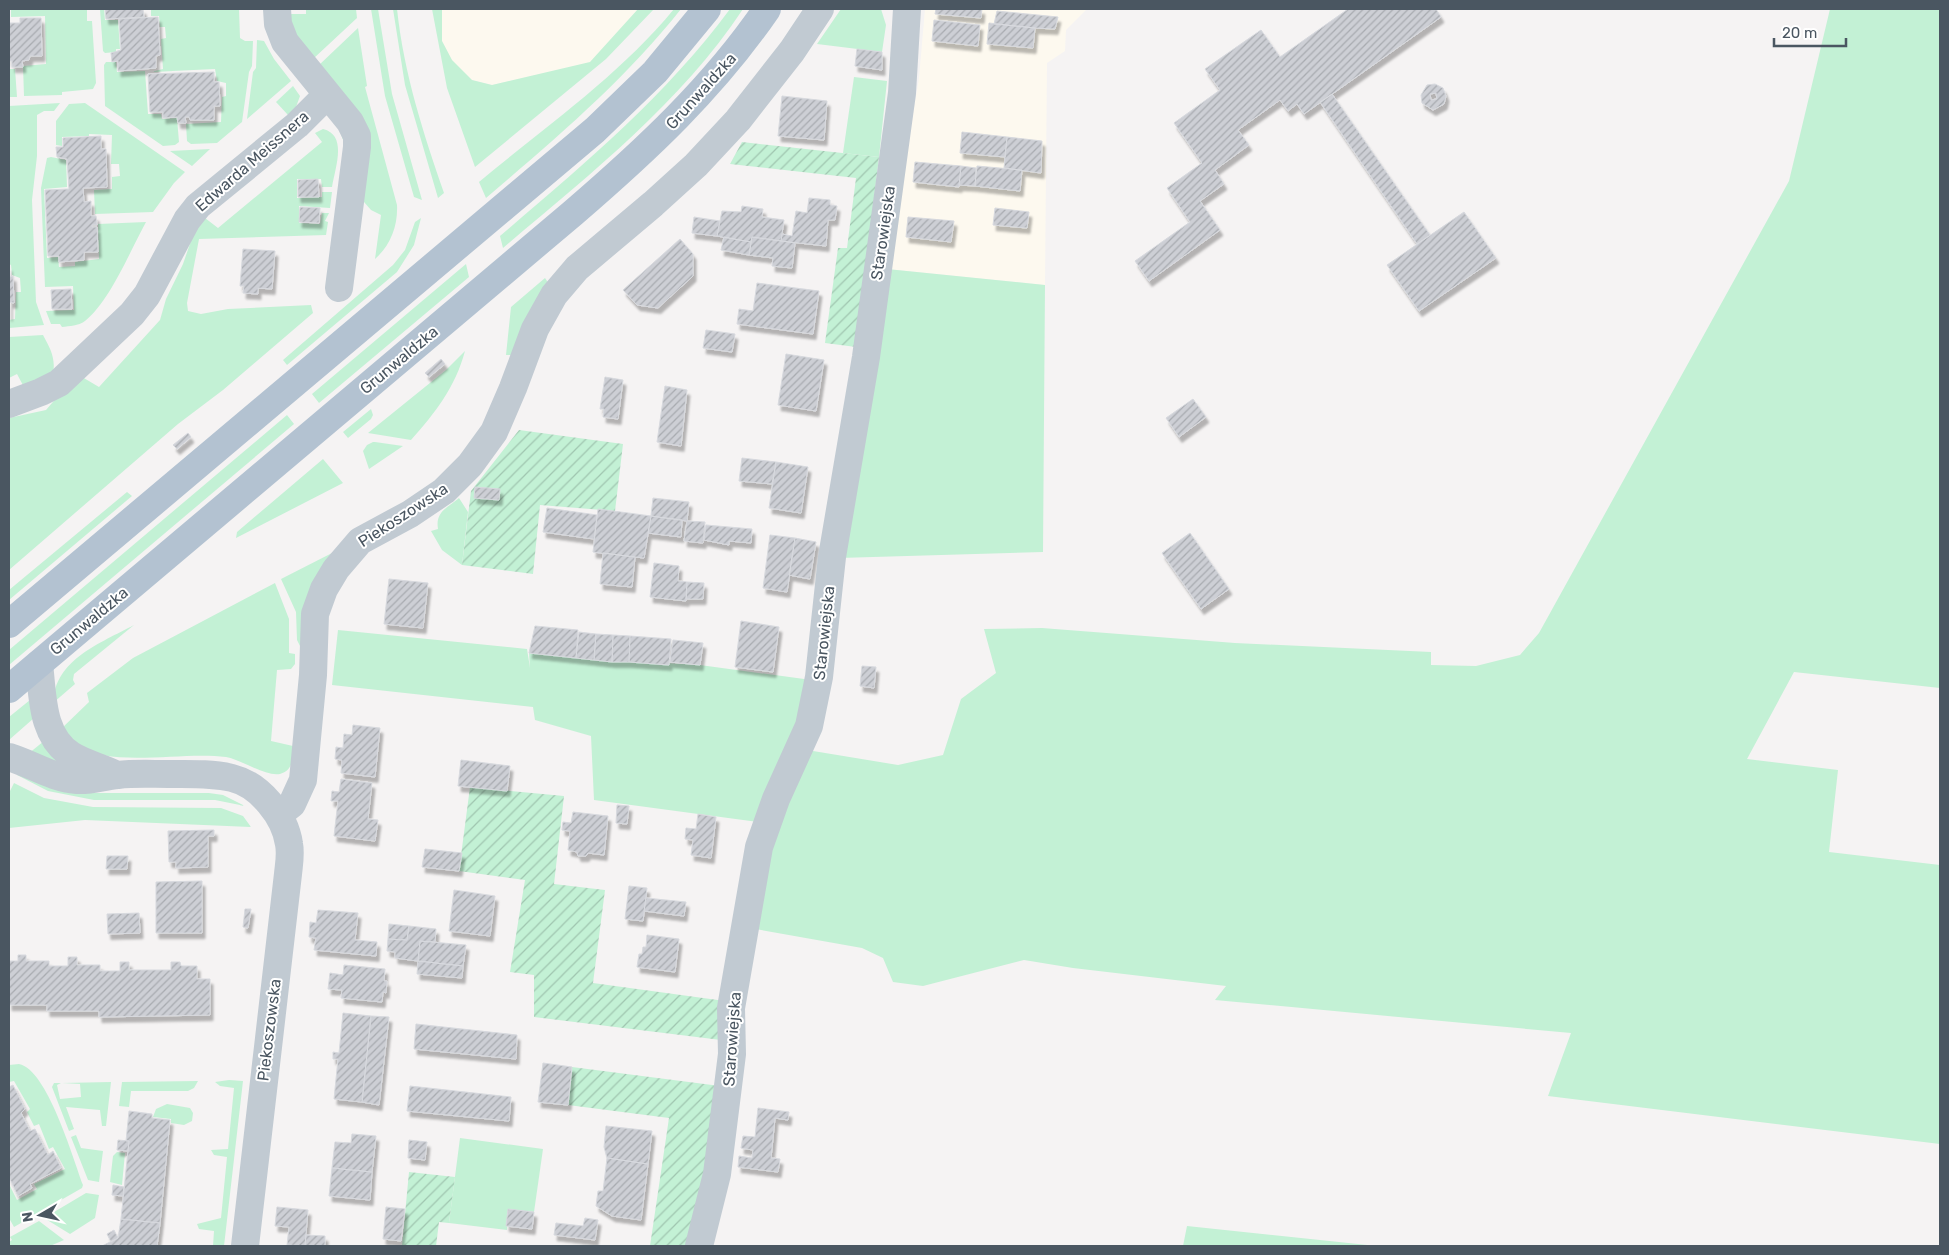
<svg xmlns="http://www.w3.org/2000/svg" width="1949" height="1255" viewBox="0 0 1949 1255" font-family="Rubik,sans-serif">
<defs>
<pattern id="garden-furrows" width="10" height="10" patternUnits="userSpaceOnUse" patternTransform="scale(1.25)"><rect width="10" height="10" fill="#c3f1d5"/><path d="M-1 1l2-2M0 10L10 0M9 11l2-2" fill="none" stroke="#a0c6b0"/></pattern>
<pattern id="building-hatch" width="6" height="6" patternUnits="userSpaceOnUse" patternTransform="scale(1.25)"><rect width="6" height="6" fill="#cdcfd5"/><path d="M-1 1l2-2M0 6l6-6M5 7l2-2" fill="none" stroke="#a8abb0"/></pattern>
<filter id="shadow"><feDropShadow dx="3" dy="5.5" stdDeviation="1" flood-color="#0004"/></filter>
</defs>
<rect width="100%" height="100%" fill="#f5f3f3"/>
<!-- commercial -->
<path fill="#fdf9ef" d="M442 9H640L591 63 492 85 472 80 452 61 442 41Z
M925 9H1087L1066 30 1065 51 1047 63 1045 285 887 269 919 78Z"/>
<!-- green -->
<path fill="#c3f1d5" d="M11 9H87V21H92L96 83 93 89 62 92V95L24 96 23 66 46 64 45 16 11 17Z
M100 9H104L105 20H118L120 49H116V52L105 53 103 51Z
M151 9H239L240 38 245 41H253L252 66 249 72 242 122 217 143 191 144 187 141 186 124 221 122 222 97 226 96V83L217 81 215 69 151 72 163 69 161 39 166 38 165 27H160L159 16H151Z
M306 9H356L357 18 313 59 293 34 290 14H306Z
M371 9H378L392 94 422 200 414 197 385 96Z
M393 9H397C404 74 423 132 444 193L438 198 405 85Z
M432 9H442V41L452 60 472 80 492 85 590 62 638 9H654L606 59 475 167 447 88Z
M674 9H681C624 81 555 139 486 198L479 182C546 126 619 76 674 9Z
M730 9H743C680 104 589 175 503 248L500 236C583 165 664 98 730 9Z
M841 9H881L886 25 882 52 817 44Z
M1830 9H1940V688L1794 672 1747 759 1838 770 1829 852 1940 865V1144L1548 1096 1571 1033 1215 1000 1226 986 1073 968 1024 960 923 986 893 982 883 958 862 948 750 928 758 822 594 800 591 736 535 720 533 707 332 685 338 630 527 649 530 668 529 653 576 658 700 665 826 682 807 750 898 765 943 755 961 699 996 673 984 629 1042 628 1235 643 1431 652V665L1476 666 1520 655 1539 633 1789 181Z
M358 28 367 86 365 87 397 205C398 225 391 245 375 259L381 215 371 210 364 202 318 66Z
M257 40 264 41 274 59 291 81 247 119 253 72 256 68Z
M106 62H116L117 72 145 71 148 114H161L162 119 177 118 179 142 175 145 163 146 105 106 104 65Z
M9 69H15L17 97H9Z
M854 77 887 81 879 157 843 153Z
M293 86 300 96 296 107 288 115 276 102Z
M60 103 54 111H44L37 115V156L32 200 36 302 44 325 9 328V320L15 319 16 292H21L20 278 12 275 11 265 9 264V106Z
M85 103 185 172 174 183 153 212 95 214 94 190 112 189V177L120 176 119 164H111L112 135 89 134V136L62 137V146L56 145V121L69 104Z
M323 129C348 135 335 168 332 187H322L321 179H297V198L322 197V192H332L330 208 299 206V223L320 224 322 213H329L325 221 328 222 326 235 199 239 187 303 188 311 201 314 228 309 311 305 313 313 223 390 178 424 9 570V418L46 410 77 374 99 387 160 320 166 299 183 264 193 235 205 218 218 228 322 142 315 133Z
M210 149 192 166 170 151Z
M51 157 66 160 67 187 44 189 47 258 58 257 59 267 75 266V262L99 259 98 224 146 222C130 251 110 301 85 321 78 326 70 326 62 327L60 324H51L46 311 74 310 73 286 45 287 41 188 47 158Z
M421 218 414 245 397 272 287 365 283 360 393 265 405 250 415 222Z
M466 264 469 277 319 403 312 394Z
M887 269 1045 285 1043 552 839 558Z
M545 278 549 284 514 355H506L511 307Z
M43 335C50 348 56 358 53 374L25 389 17 374 9 378V337Z
M465 351C455 388 435 413 411 440L368 433 446 370Z
M371 409 373 415 371 419 348 438 343 432Z
M287 415 294 424 9 665V650Z
M373 442H375L403 446 369 469 363 451 367 445Z
M323 459 343 483 236 538 237 532Z
M127 492 132 496 9 600V590Z
M459 498 468 512 462 565 442 550 431 531 438 529C435 511 448 508 459 498Z
M332 553 300 646 297 640 296 612 281 579Z
M275 583 289 619V653L295 654V664L291 669 277 670 271 741 293 746C293 757 294 770 280 774 266 777 242 760 226 757 183 751 113 768 76 746 70 743 66 733 62 728L89 702 87 693 133 658Z
M134 625 74 674 73 680 75 684 53 703C55 659 101 643 134 625Z
M30 700 34 718 9 740V717Z
M44 741 62 765 28 754Z
M20 770 67 789 93 793H209L223 795 245 806 215 800H94L48 791 17 775Z
M14 783 44 798 93 807 221 808 243 816 251 827 85 820 9 828V793Z
M19 1064C47 1069 73 1158 83 1185L82 1188 14 1227 9 1218V1184L17 1200 37 1189 34 1184 65 1169 53 1147 49 1149 39 1124 34 1126 27 1112 30 1109 14 1081 9 1082V1065Z
M229 1080 243 1081 224 1246H213L214 1231 199 1229 197 1224 221 1218 227 1157 214 1155 211 1150 228 1149 234 1088 220 1086 215 1082Z
M198 1081 194 1088 188 1091H131L129 1107 119 1106 122 1082Z
M111 1082 106 1126H102L100 1110 66 1107 74 1129 69 1131 52 1087 54 1083H61L57 1085 60 1099 81 1097 80 1084 62 1083Z
M167 1104 190 1108 193 1113 192 1121 184 1125 171 1123V1119L153 1117 156 1109Z
M76 1135 81 1148 103 1151 99 1182 88 1180 71 1137Z
M460 1138 543 1149 534 1212 508 1209 507 1230 449 1223Z
M117 1152 125 1153 122 1185 110 1182 113 1156Z
M86 1193 99 1195 95 1218 70 1234 44 1218Z
M39 1221 64 1240 50 1246H9V1242L12 1240 10 1237Z
M1187 1226 1377 1246H1183Z"/>
<!-- garden -->
<path fill="url(#garden-furrows)" d="M742 142 879 157 856 347 825 343 838 248H847L856 178 730 164Z
M519 430 623 444 615 511 540 505 533 574 462 565 471 491Z
M470 787 564 796 554 884 605 890 593 983 725 1001 721 1040 534 1017V975L510 972 525 880 459 871Z
M572 1067 720 1086 693 1246H650L669 1118 568 1105Z
M409 1172 455 1177 449 1223 439 1222 436 1246H402Z"/>
<!-- building -->
<path fill="url(#building-hatch)" stroke="#d7d9de" fill-rule="evenodd" filter="url(#shadow)" d="M105 9H143L144 17 106 19Z
M936 9H982L981 18 935 14Z
M1348 9H1436L1441 17 1304 114 1297 104 1288 111 1280 100 1238 130 1249 145 1215 170 1224 184 1200 201 1220 230 1149 281 1135 261 1190 222 1167 188 1202 163 1174 123 1220 90 1205 69 1261 30 1280 57Z
M997 11 1058 17 1055 29 1035 28 994 24Z
M158 17 160 55 156 56V68L118 71V61L112 62 111 53 121 50 119 19Z
M20 18H41L42 56H30L29 60 22 61 23 67H12V61H9V23H20Z
M934 20 980 25 978 46 932 41Z
M989 23 1035 28 1033 48 987 44Z
M857 49 882 52V70L855 66Z
M214 72V82H219L220 106H214V120H190L189 117H185L186 123H178L177 117 163 118V112H150L148 74Z
M1435 84 1443 88 1446 96 1444 104 1433 110 1422 103 1421 95 1427 85ZM1436 93 1437 99 1431 100 1430 94Z
M1332 94 1430 235 1417 244 1320 102Z
M782 96 827 101 824 140 778 136Z
M962 132 1007 137 1005 157 960 153Z
M101 136V149H106L107 187 83 188 84 202 91 201V216H96L97 225H92V227H97L98 252H84V260L59 262V256H48L45 190 69 189 67 159 57 157 56 147H63V138Z
M1007 137 1042 141 1041 173 1004 168Z
M915 162 961 166 959 187 913 182Z
M961 166 976 168 975 186 959 185Z
M977 166 1022 170 1020 191 975 186Z
M318 179 319 197H298V180Z
M809 198 830 200V205L837 206 835 220H828L826 246 781 241 782 234 792 236 796 211 807 213Z
M742 206 763 209 762 217 784 220 781 241 752 237 751 242 717 236 722 211 741 212Z
M300 207 320 208 319 223 299 222Z
M995 208 1029 212 1027 228 993 225Z
M1464 212 1496 258 1419 311 1387 265Z
M694 217 720 221 717 236 692 233Z
M908 217 954 221 951 242 906 237Z
M724 237 751 242 749 255 721 250Z
M752 237 795 243 792 268 772 266 773 258 749 255Z
M680 239 693 254V276L658 308 637 305 623 290Z
M243 249 275 251 272 289 258 288V294L243 293 244 286H240Z
M9 266 10 277 13 276 14 303 9 302V316Z
M757 283 819 291 813 334 737 324 739 309 753 311Z
M71 289 72 309H52L51 290Z
M706 330 735 334 732 352 703 348Z
M786 354 824 360 816 411 778 405Z
M441 359 445 364 429 377 425 373Z
M605 377 623 380 618 419 603 417 604 409H600Z
M665 386 687 390 681 446 657 442Z
M1193 399 1206 417 1179 437 1166 418Z
M188 433 191 437 177 449 173 445Z
M742 458 776 462 772 484 739 481Z
M776 462 808 467 801 513 769 508Z
M475 487 500 489 499 500 474 498Z
M653 498 689 502 687 521 651 516Z
M547 508 597 515 594 539 543 532Z
M598 509 651 516 644 558 593 552Z
M651 516 682 520 681 537 648 533Z
M687 521 705 522 703 543 684 541Z
M706 525 752 529 751 543 729 541V545L704 540Z
M1190 533 1229 589 1201 609 1162 553Z
M770 535 795 538 787 592 763 588Z
M795 538 816 542 810 579 789 575Z
M603 553 635 557 632 587 600 584Z
M654 563 679 566 678 581 687 582 686 601 650 597Z
M389 579 428 583 423 628 384 624Z
M687 582 704 583 703 599H686Z
M741 621 779 627 773 672 735 667Z
M535 626 578 630 576 658 529 653Z
M579 632 596 634 594 660 576 658Z
M596 634 613 635 612 662 594 660Z
M613 635 630 636 629 662H612Z
M630 636 671 639 669 665 629 662Z
M673 640 703 643 700 665 670 662Z
M862 666 876 667 874 688 860 686Z
M353 725 380 728 375 777 341 773 342 760 335 759 336 747 343 748 344 734 352 735Z
M461 760 510 766 507 791 458 786Z
M341 779 372 783 368 819 378 820 375 841 334 836 338 801H331L332 791 339 792Z
M617 805 629 806 627 824 616 823Z
M573 812 608 816 604 855 588 853 586 856H578L577 852 568 850 570 831 562 830 563 822 571 823Z
M698 814 716 817 711 858 691 855 693 840 685 839 686 828 696 829Z
M214 830V836H208V867L176 868V862H169L168 831Z
M425 849 462 853 459 871 422 867Z
M107 856H128L127 869H106Z
M202 881V933H156V882Z
M629 886 647 888 643 921 625 919Z
M454 890 495 896 490 936 449 931Z
M646 898 686 902 684 916 644 911Z
M245 909H251L248 928 243 927Z
M318 910 358 913 355 940 377 942 376 956 314 950 316 938 309 937 310 922 316 923Z
M139 913 140 933 108 934 107 914Z
M389 924 409 926 407 940 388 939Z
M409 926 436 929 435 942 420 941 418 961 395 958V952L387 951 388 939 407 940Z
M647 935 679 939 675 972 637 967 639 954H642L643 947H646Z
M420 941 466 945 463 966 418 961Z
M18 955H26V961H49V966H68V957H77V965H100V971H120V962H129V970H171V962H180L181 966H197V979H210V1015L99 1017V1011H47V1005H9V961H18Z
M418 961 463 966 462 978 417 974Z
M344 965 385 969 384 981H387L386 993 383 992 382 1002 341 998 342 990 328 989 330 973 343 975Z
M343 1013 371 1016 362 1102 334 1099 338 1059H333V1052L339 1053Z
M371 1016 389 1017 379 1105 362 1102Z
M416 1024 517 1035 516 1059 414 1049Z
M543 1063 572 1067 568 1105 538 1102Z
M13 1085 25 1109 21 1113 30 1131 35 1129 48 1155 53 1151 61 1168 30 1184 32 1188 18 1196 9 1177V1087Z
M410 1086 511 1097 509 1121 407 1111Z
M758 1108 789 1112 788 1120 775 1118 771 1158 780 1159 778 1172 738 1167 739 1156 752 1158 753 1150 741 1148 743 1136 755 1137Z
M129 1111 152 1114V1118L170 1120 160 1223 121 1219 129 1141H126Z
M606 1126 652 1131 648 1164 607 1158 604 1147Z
M352 1134 376 1136 372 1172 332 1168 335 1142 351 1143Z
M118 1140 129 1141 128 1151 117 1150Z
M409 1140 427 1142 425 1160 408 1158Z
M607 1158 648 1164 641 1220 612 1216 596 1206 598 1191H603Z
M332 1168 372 1172 370 1200 329 1196Z
M113 1185 124 1187 123 1196 112 1195Z
M277 1207 308 1210 305 1246 287 1245 289 1227 275 1226Z
M386 1207 405 1209 401 1241 383 1239Z
M508 1209 534 1212 532 1229 506 1226Z
M585 1218 598 1220 595 1240 554 1235 556 1223 583 1226Z
M121 1219 160 1223 157 1246H102L118 1238Z
M114 1230 118 1238 111 1242 107 1234Z
M306 1235 325 1236V1246H305Z"/>
<g fill="none" stroke-linecap="round" stroke-linejoin="round">
<!-- minor -->
<path stroke="#c1cad2" stroke-width="28" d="M277 9 278 24 285 42 350 122 357 136V147L339 288
M9 404 41 392 59 383 132 314 147 295 187 220 198 206 297 125 327 95
M39 664C43 696 41 735 71 755 85 764 102 767 117 775
M9 757C32 764 52 778 77 780 92 781 104 776 118 775 134 773 151 774 168 774 189 774 211 773 232 778 260 785 285 816 289 844 291 854 289 864 288 874L245 1246
M278 815 292 804 303 780 313 675 315 614 324 589 336 569 360 541 410 514 444 491 470 465 494 432 513 388 535 329 554 295 577 268 653 204 696 165 738 120 792 51 820 9
M699 1246 717 1174 732 1054 731 1008 759 847 776 799 809 726 819 677 832 557 866 357 902 93 907 9"/>
<!-- major -->
<path stroke="#b3c2d1" stroke-width="28" d="M9 624 595 130 655 72 707 9
M9 689 573 213C645 151 713 88 767 9"/>
</g>
<g text-anchor="middle" dominant-baseline="central" stroke-width="4" stroke-linejoin="round" paint-order="stroke">
<!-- street labels -->
<g font-size="16" fill="#4a5661" stroke="#fff">
<text transform="translate(701 91) rotate(-48)">Grunwaldzka</text>
<text transform="translate(252 161) rotate(-41)">Edwarda Meissnera</text>
<text transform="translate(883 233) rotate(-82)">Starowiejska</text>
<text transform="translate(399 360) rotate(-40)">Grunwaldzka</text>
<text transform="translate(403 515) rotate(-33)">Piekoszowska</text>
<text transform="translate(89 621) rotate(-40)">Grunwaldzka</text>
<text transform="translate(824 633) rotate(-84)">Starowiejska</text>
<text transform="translate(269 1030) rotate(-83)">Piekoszowska</text>
<text transform="translate(732 1039) rotate(-86)">Starowiejska</text>
</g>
</g>
<!-- border -->
<rect width="1949" height="1255" fill="none" stroke="#4a5661" stroke-width="20"/>
<!-- north arrow -->
<g transform="translate(40 1215) rotate(261)" stroke="#ffffff" stroke-width="4" paint-order="stroke">
<path d="M0-4L9 19L0 12L-9 19Z" fill="#4a5661"/>
<text y="-8" font-size="14" font-weight="bold" text-anchor="middle" fill="#4a5661">N</text>
</g>
<!-- scale -->
<path d="M1774 38v8h72v-8" fill="none" stroke="#4a5661" stroke-width="2.5"/>
<text x="1782" y="38" font-size="15" fill="#4a5661" stroke="#ffffff" stroke-width="4" paint-order="stroke">20 m</text>
</svg>
